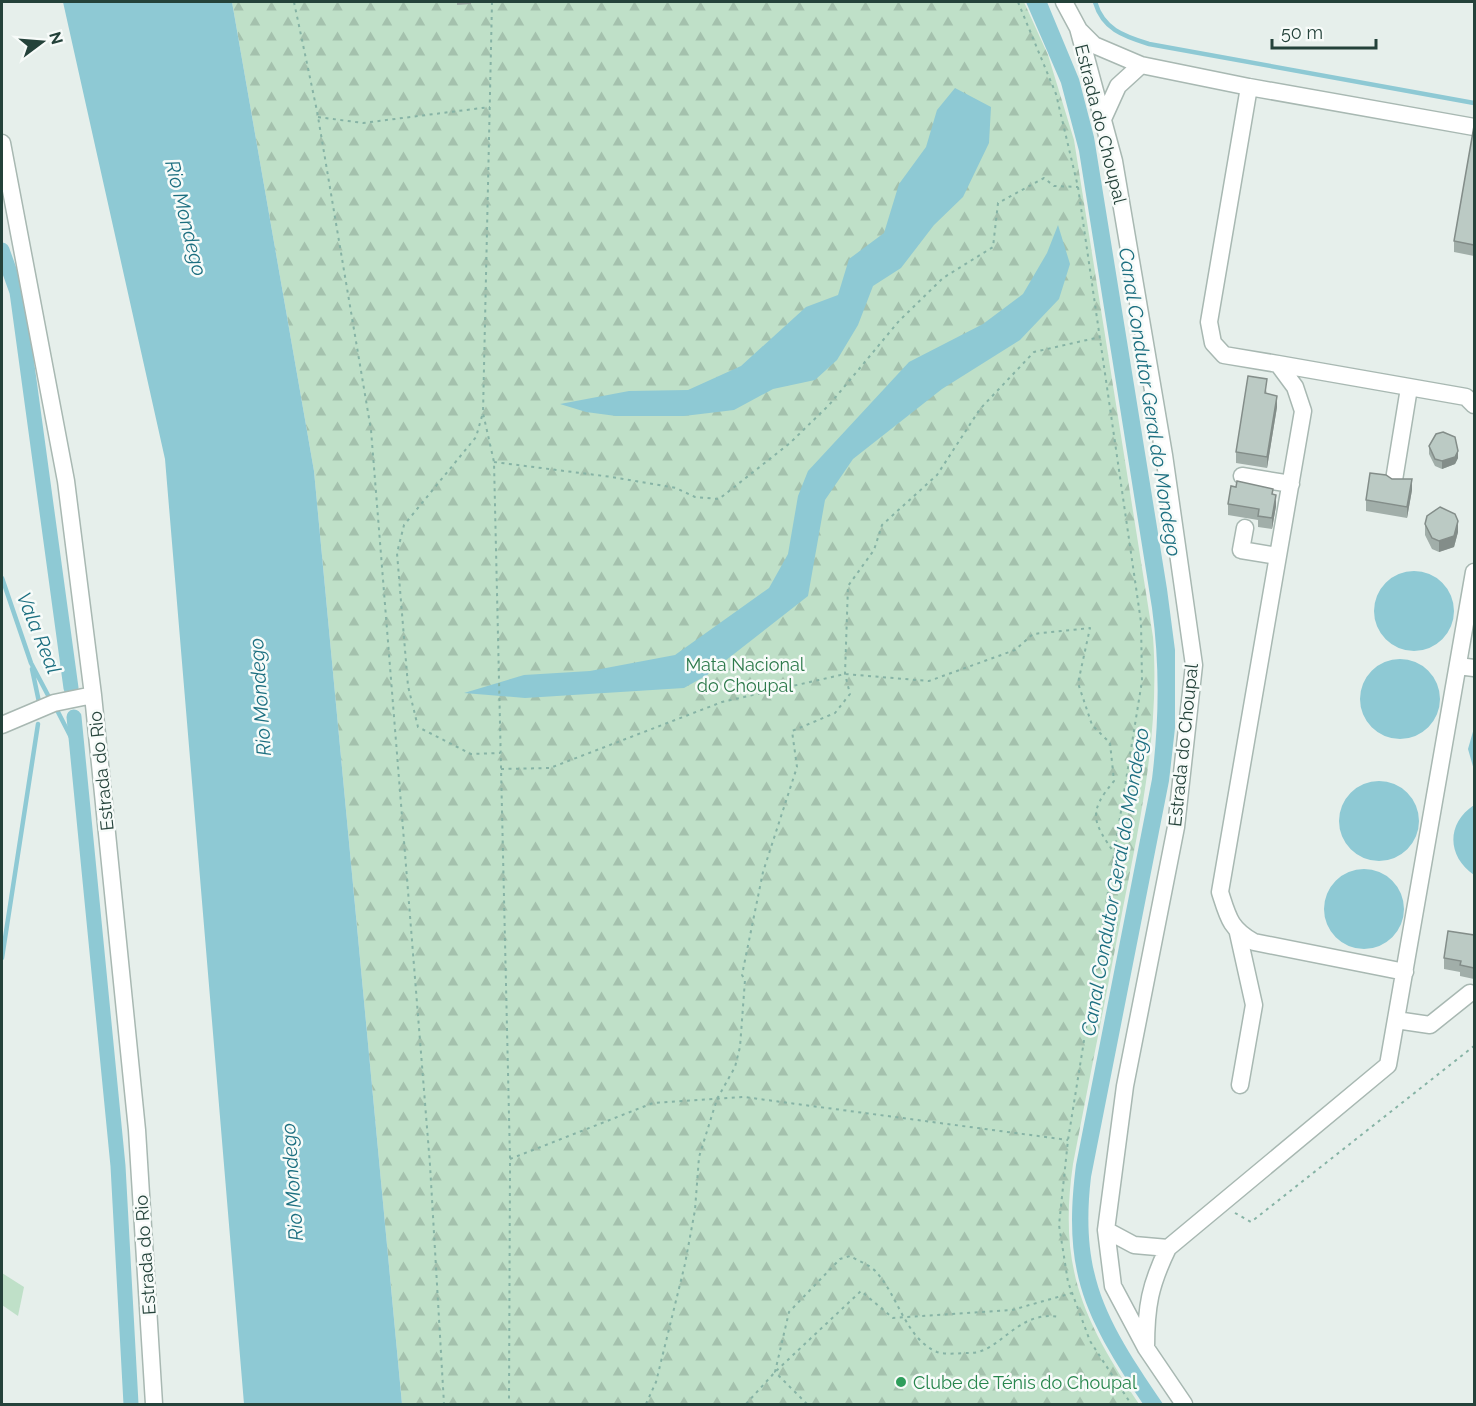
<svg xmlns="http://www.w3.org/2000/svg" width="1476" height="1406" viewBox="0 0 1476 1406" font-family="Raleway,sans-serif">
<defs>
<pattern id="forest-firs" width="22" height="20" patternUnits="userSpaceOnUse" patternTransform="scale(1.5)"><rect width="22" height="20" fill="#bfe0c8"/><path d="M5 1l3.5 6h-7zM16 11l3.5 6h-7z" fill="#a4c1ad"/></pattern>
</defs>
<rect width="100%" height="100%" fill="#e6efeb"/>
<!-- green -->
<path fill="#bfe0c8" d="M2 1273 24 1287 18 1316 2 1305Z"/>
<!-- forest -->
<path fill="url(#forest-firs)" d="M232 2H1024L1048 55 1074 140 1153 637C1160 731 1140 821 1122 913 1106 997 1089 1080 1073 1164 1058 1268 1083 1320 1139 1404H402L314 471Z"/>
<!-- water -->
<path fill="#8ec9d4" d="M63 2H232L314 471 402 1404H244L165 459Z
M1026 2H1047L1079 79 1094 137 1167 589 1175 650V728L1169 781 1091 1177C1079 1279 1109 1324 1163 1404H1143C1085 1317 1062 1273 1076 1165L1152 779C1159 721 1160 666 1152 608L1079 151 1061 83Z
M955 88 991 107 989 143 963 197 934 225 901 268 873 286 858 325 837 360 815 380 773 389 734 410 684 416H616L586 412 560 404 629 391 688 390 741 366 806 307 838 295 849 259 884 233 899 184 926 147 937 110Z
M1058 225 1070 264 1059 299 1020 340 942 389 853 459 825 500 808 596 707 675 684 688 525 698 464 693 524 675 590 671 675 655 769 588 788 554 798 496 808 471 909 362 983 324 1023 294 1047 253Z
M1374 611a40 40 0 1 1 80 0a40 40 0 1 1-80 0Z
M1360 699a40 40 0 1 1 80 0a40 40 0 1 1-80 0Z
M1474 728V770L1468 749Z
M1339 821a40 40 0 1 1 80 0a40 40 0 1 1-80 0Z
M1474 805V875C1447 856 1446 824 1474 805Z
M1324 909a40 40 0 1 1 80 0a40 40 0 1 1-80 0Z"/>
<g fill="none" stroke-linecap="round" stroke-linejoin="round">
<!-- stream -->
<path stroke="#8ec9d4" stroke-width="4.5" d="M1095 2C1103 29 1123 36 1149 44L1474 103
M2 578 31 663 50 699
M32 669 39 702
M58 712 77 749
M2 958 38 724"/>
<!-- canal -->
<path stroke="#8ec9d4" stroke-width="15" d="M2 250 17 292 71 688
M74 717 118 1166 131 1404"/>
<defs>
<path id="minor" d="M1064 2 1078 28 1114 161 1164 455 1194 665 1176 827 1125 1086 1106 1230 1113 1286 1146 1348 1184 1404
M1080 31 1094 45 1141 65 1118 86 1103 119
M1141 65 1249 87 1474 127
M1249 87 1209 322 1213 343 1224 355 1278 364 1295 387 1303 411 1220 892C1228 917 1230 929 1254 942L1405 972
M2 143 66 481 93 695 137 1130 154 1404
M1278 364 1466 397 1474 405
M1242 476 1291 484
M1394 480 1409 388
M1245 528 1241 550 1278 556
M1458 666 1474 668
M2 725 54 703 93 695
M1238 933 1254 1005 1240 1085
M1396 1020 1430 1025 1470 993
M1106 1230 1134 1245 1168 1248
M1146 1348C1146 1306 1150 1285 1168 1248L1388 1065 1474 572"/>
</defs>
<!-- minor casing -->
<use href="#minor" stroke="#a8b8b2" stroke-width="19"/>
<!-- path -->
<path stroke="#86b3a5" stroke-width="2" stroke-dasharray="3 4.5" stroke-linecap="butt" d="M294 2 317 111 371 430 430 1165 444 1404
M492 2 483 413 494 462 510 1159 509 1404
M1018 2 1056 94 1078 187 1141 622 1142 681 1068 1140 1059 1225 1068 1282 1090 1341 1131 1404
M318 117 363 123 490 107
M482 416 476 437 404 525 397 553 408 686 418 727 471 754 500 753
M494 462 612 477 676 488 695 497 719 499 790 443 829 405 899 321 943 278 993 247 998 203 1044 178 1054 186 1078 187
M501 769 550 768 722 702 845 674 929 681 1015 650 1033 634 1090 628 1078 683 1092 725 1110 743 1114 781C1087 813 1093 822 1115 854
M510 1159 653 1103 744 1097 1068 1140
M1235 1213 1251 1222 1474 1046
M646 1404 656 1382 685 1264 695 1210 699 1157 717 1099 735 1067 740 1047 745 980 742 975 763 872 797 767 792 731 835 713 850 694 845 674 848 586 874 550 882 525 937 475 980 409 1034 352 1100 337
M746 1404 775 1372 861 1291 893 1318 1012 1310 1072 1293
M807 1404 775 1372 789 1312 840 1259 850 1256C858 1261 871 1265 877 1273 898 1296 906 1339 937 1352 945 1355 960 1353 969 1353 1000 1354 1017 1309 1060 1317"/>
<!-- minor -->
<use href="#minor" stroke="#fff" stroke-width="16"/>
</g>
<!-- wall -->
<path fill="#a1aea9" d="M457 2H471V4L457 5Z
M1474 126V256L1454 252V241Z
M1267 390 1266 394 1277 407 1267 468 1236 463V452Z
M1429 446 1458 458 1455 464 1442 469 1435 466 1429 454Z
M1412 490 1407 518 1366 511V500Z
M1273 495 1276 506 1272 529 1258 527V520L1228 515V504Z
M1425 524 1458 532 1454 547 1439 552 1432 549 1425 535Z
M1474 935V979L1460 976V972L1444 969V958Z"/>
<!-- shaded-wall -->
<path fill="#838d89" d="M1277 396V407L1267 468V457Z
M1458 451V458L1455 464 1442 469V461Z
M1412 479V490L1407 518V507Z
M1276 495V506L1272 529V518Z
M1458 521V532L1454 547 1439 552V541Z"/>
<!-- building -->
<path fill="#bbcac4" stroke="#838d89" stroke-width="1.5" d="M1474 126V245L1454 241Z
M1248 376 1267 379 1265 393 1277 396 1267 457 1236 452Z
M1443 432 1455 437 1458 451 1455 457 1442 461 1435 459 1429 446 1436 434Z
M1370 473 1386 475 1392 479H1412L1407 507 1366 500Z
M1237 481 1273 489 1272 494 1276 495 1272 518 1258 516 1259 509 1228 504 1231 486 1236 487Z
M1440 507 1455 514 1458 521 1454 536 1439 541 1432 538 1425 524 1427 516Z
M1448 931 1474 935V968L1460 965 1461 961 1444 958Z"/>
<!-- markers -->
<circle fill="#2e9e5b" stroke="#f7fbf9" stroke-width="2" cx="901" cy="1382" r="6"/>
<g text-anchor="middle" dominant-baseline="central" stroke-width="5" stroke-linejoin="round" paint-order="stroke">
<!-- street labels -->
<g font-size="18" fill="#24423a" stroke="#f7fbf9">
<text transform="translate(1101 124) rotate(76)">Estrada do Choupal</text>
<text transform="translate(1183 745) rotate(-84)">Estrada do Choupal</text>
<text transform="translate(101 771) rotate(-96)">Estrada do Rio</text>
<text transform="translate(145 1255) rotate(-94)">Estrada do Rio</text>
</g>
<!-- park labels -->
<g font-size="18" fill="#2d7a4b" stroke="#f7fbf9">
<text x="745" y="664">Mata Nacional<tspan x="745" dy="21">do Choupal</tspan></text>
</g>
<!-- leisure labels -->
<g font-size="18" fill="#27864d" stroke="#f7fbf9" text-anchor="start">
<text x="913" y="1382">Clube de Ténis do Choupal</text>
</g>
<!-- water labels -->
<g font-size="20" font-style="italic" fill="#1c6f80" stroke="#f7fbf9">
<text transform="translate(186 218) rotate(76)">Rio Mondego</text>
<text transform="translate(1150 402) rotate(81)">Canal Condutor Geral do Mondego</text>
<text transform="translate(39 633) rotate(68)">Vala Real</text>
<text transform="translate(260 697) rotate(-94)">Rio Mondego</text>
<text transform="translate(1115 882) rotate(-80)">Canal Condutor Geral do Mondego</text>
<text transform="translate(292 1182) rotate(-94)">Rio Mondego</text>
</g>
</g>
<!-- border -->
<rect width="1476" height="1406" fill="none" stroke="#24423a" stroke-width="6"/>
<!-- north arrow -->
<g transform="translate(42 42) rotate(74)" stroke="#f7fbf9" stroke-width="4.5" paint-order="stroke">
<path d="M0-4.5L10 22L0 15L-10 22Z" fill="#24423a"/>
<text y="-9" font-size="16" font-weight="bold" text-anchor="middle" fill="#24423a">N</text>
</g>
<!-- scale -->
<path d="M1272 39v9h104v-9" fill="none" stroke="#24423a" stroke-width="3"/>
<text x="1281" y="39" font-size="18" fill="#24423a" stroke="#f7fbf9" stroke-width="4.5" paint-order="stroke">50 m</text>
</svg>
